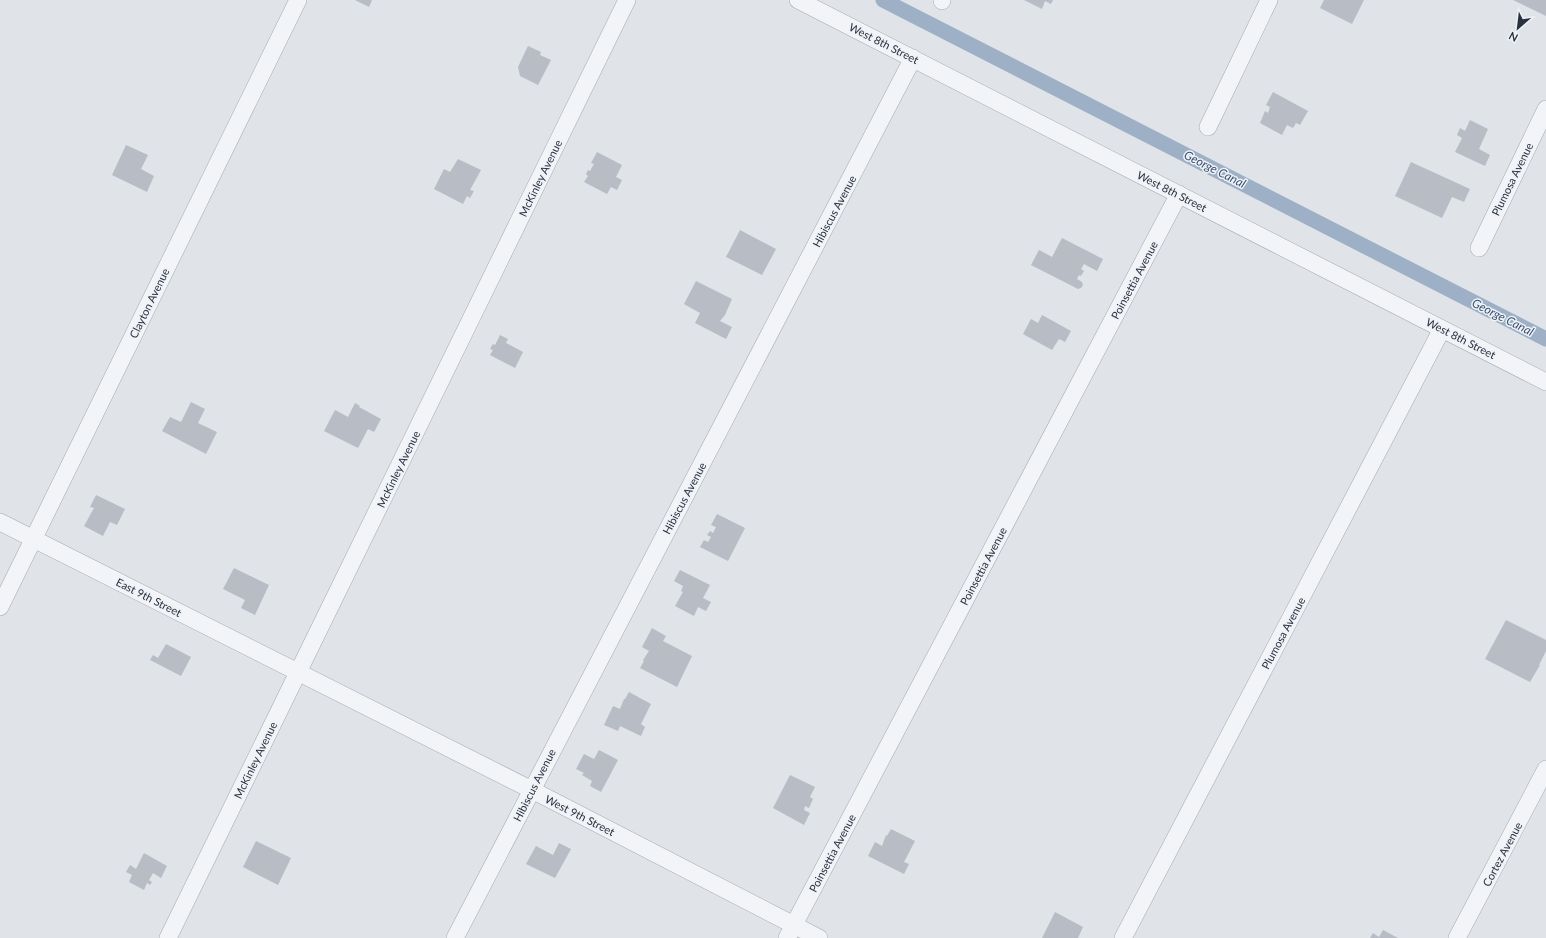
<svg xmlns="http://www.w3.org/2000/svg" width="1546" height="938" viewBox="0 0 1546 938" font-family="Lato,sans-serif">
<rect width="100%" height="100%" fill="#e0e3e8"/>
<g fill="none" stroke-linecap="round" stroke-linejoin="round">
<!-- canal -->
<path stroke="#9db0c6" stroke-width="15" d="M883 0 1546 339"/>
</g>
<!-- building -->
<path fill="#b7bcc5" d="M355 0H372L369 7Z
M1024 0H1053L1051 4 1045 1 1042 9Z
M1324 0H1364L1352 24 1320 8Z
M1513 0H1546V16Z
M528 46 541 52 540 55 551 60 538 85 520 76 518 67Z
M1273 92 1308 111 1300 125 1296 123 1293 128 1287 125 1282 135 1260 123 1265 111 1268 113 1270 107 1266 105Z
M1470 120 1488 129 1479 149 1490 155 1485 166 1455 152 1462 138 1457 135 1460 128 1465 131Z
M126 145 148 155 141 169 154 176 147 192 112 175Z
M597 152 622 165 616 177 622 180 617 190 611 187 607 194 584 182 588 176 586 174 588 170 590 171 594 164 591 163Z
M458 159 481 170 470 190 474 191 470 198 467 196 463 204 434 189 444 169 450 172Z
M1411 162 1470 189 1464 202 1452 197 1442 218 1395 196Z
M740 230 776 249 762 275 726 257Z
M1062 238 1103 259 1097 271 1084 264 1081 269 1084 271 1081 276 1079 275 1077 279 1082 282 1083 285 1081 288 1078 289 1031 265 1039 250 1052 257Z
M696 281 732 299 725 315 720 321 732 327 726 339 695 323 700 313 684 304Z
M1042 315 1071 331 1065 342 1059 339 1052 350 1023 334 1031 319 1038 323Z
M500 335 508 339 506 343 523 352 515 368 490 355 493 350 490 349 493 344 495 345Z
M191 402 205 409 198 423 217 432 206 454 162 431 170 417 181 422Z
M355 403 360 406 359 407 381 419 374 432 368 429 358 448 324 431 335 410 348 417Z
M96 495 125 509 117 525 110 522 103 536 84 526 94 508 90 507Z
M717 514 745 528 728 561 700 547 704 540 708 542 711 537 707 535 710 531 713 533 716 527 711 525Z
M234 568 269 585 255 615 241 608 245 600 223 589Z
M680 570 710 585 703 598 711 602 706 611 698 607 694 616 675 606 683 592 681 591 683 586 674 581Z
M1506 620 1546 640V651L1539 665H1540L1530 682 1485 659Z
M652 628 666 636 663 641 692 656 677 687 640 668 644 661 643 660 649 651 642 647Z
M166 644 191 657 181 676 150 660 153 655 158 658Z
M629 692 651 704 641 724 645 727 641 736 620 726 618 731 604 725 613 706 620 709 624 699H625Z
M599 750 618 760 601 792 590 786 592 781 582 775 584 773 576 769 584 754 594 759Z
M790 775 815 787 810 797 813 799 809 808 805 806 804 810 810 813 804 825 773 808Z
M891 829 915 841 904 862 909 864 904 874 868 856 875 842 882 846 886 835 887 836Z
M256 841 291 858 278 885 243 867Z
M559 843 571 849 555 878 526 864 536 846 553 855Z
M144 853 167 866 161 878 153 873 149 880 152 882 150 885 147 883 144 890 129 882 132 875 126 872 130 865 136 869Z
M1055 912 1083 927 1078 938H1042Z
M1383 930 1398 938H1370L1373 933 1379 937Z"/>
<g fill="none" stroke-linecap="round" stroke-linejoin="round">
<defs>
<path id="street" d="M798 0 1546 382
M942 1V0
M1208 127 1269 0
M1479 248 1546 109
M0 522 532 790 819 938
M0 607 298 0
M168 938 627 0
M455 938 913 58
M787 938 1179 194
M1123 938 1442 329
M1457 938 1546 769"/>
</defs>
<!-- street casing -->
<use href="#street" stroke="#a5aab2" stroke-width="18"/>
<!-- street -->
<use href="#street" stroke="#f2f4f7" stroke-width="17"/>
</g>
<g text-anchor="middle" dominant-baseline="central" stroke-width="3" stroke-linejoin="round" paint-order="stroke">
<!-- street labels -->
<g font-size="11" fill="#29313f" stroke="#eff2f6">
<text transform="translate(884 43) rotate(27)">West 8th Street</text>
<text transform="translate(540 178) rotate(-64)">McKinley Avenue</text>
<text transform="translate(1512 179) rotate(-64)">Plumosa Avenue</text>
<text transform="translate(1172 191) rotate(27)">West 8th Street</text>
<text transform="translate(834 211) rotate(-62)">Hibiscus Avenue</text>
<text transform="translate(1134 280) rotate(-62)">Poinsettia Avenue</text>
<text transform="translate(149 303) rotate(-64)">Clayton Avenue</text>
<text transform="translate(1461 338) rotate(27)">West 8th Street</text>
<text transform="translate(398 469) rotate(-64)">McKinley Avenue</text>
<text transform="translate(684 498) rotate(-62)">Hibiscus Avenue</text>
<text transform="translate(983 566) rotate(-62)">Poinsettia Avenue</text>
<text transform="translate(149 597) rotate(27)">East 9th Street</text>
<text transform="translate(1283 633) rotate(-62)">Plumosa Avenue</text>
<text transform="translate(255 760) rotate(-64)">McKinley Avenue</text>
<text transform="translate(534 785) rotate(-63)">Hibiscus Avenue</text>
<text transform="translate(580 815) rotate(27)">West 9th Street</text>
<text transform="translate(832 853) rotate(-62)">Poinsettia Avenue</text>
<text transform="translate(1502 854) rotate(-62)">Cortez Avenue</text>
</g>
<!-- water labels -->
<g font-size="12" font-style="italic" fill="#364e70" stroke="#eff2f6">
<text transform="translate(1215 169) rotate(27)">George Canal</text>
<text transform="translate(1503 317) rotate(27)">George Canal</text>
</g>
</g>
<!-- north arrow -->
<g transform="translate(1518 28) rotate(208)" stroke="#eff2f6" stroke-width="3" paint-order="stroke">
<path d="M0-3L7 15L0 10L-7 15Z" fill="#29313f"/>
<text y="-6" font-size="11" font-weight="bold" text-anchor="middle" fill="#29313f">N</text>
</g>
</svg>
